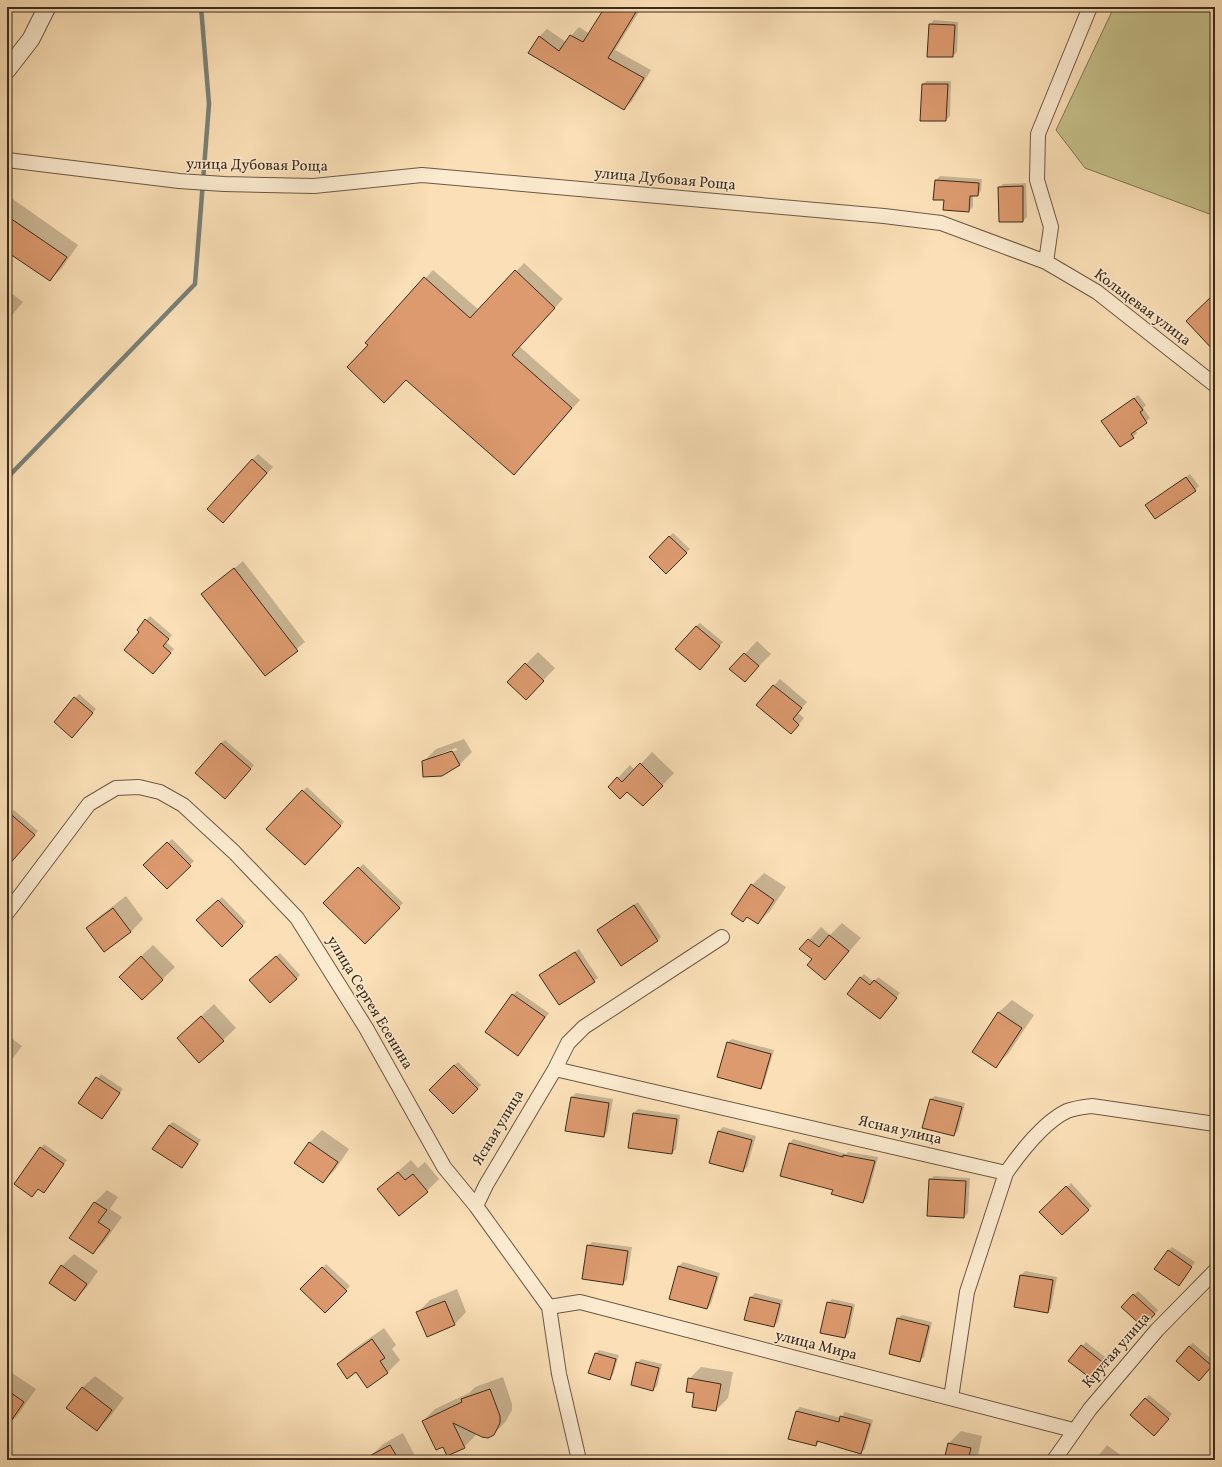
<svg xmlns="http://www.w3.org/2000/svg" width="1222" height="1467" viewBox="0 0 1222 1467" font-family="Vollkorn,serif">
<rect width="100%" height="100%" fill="#fbe0b7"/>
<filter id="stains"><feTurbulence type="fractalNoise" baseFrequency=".005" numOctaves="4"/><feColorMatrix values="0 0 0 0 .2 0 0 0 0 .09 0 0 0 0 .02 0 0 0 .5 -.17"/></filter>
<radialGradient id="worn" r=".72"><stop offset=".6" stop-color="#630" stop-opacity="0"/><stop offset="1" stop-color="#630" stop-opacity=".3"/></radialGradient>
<!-- green -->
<path fill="#c5c08a" stroke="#807654" d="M1114 7H1215V216L1085 168 1056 130Z"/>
<!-- shadow -->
<path fill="#0003" fill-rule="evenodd" d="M606 7H642L615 50 651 70 632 101 624 109 539 37 547 29 566 42 579 27 590 34Z
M934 20 958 22 957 52 953 56 930 24Z
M926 81H951L950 116 946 120H921L923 85Z
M940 176 982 179 981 191 978 195H973V207L969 211 945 200 936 180Z
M1026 183 1027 217 1023 221 999 188 1003 184Z
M7 195 78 245 62 268 50 280 7 251Z
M524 263 563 299 519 346 580 400 522 465 367 343 433 270 479 310Z
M7 290 23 302 7 321Z
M1138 395 1146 405 1143 408 1150 418 1135 430 1137 433 1133 437 1120 446 1102 421Z
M258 454 273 467 229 516 252 460Z
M1190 474 1199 486 1195 490 1150 502Z
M673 533 690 549 666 573 650 557Z
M243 561 305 642 265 675 203 594Z
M150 616 172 635 166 642 174 649 157 669 138 630Z
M700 623 723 642 703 665 696 626Z
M757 641 771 654 744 681 731 669Z
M538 652 555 668 538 686 526 664Z
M780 679 807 702 798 713 804 718 797 727 757 705Z
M79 694 96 709 76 733 75 698Z
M464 739 472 752 460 764 441 775 423 762 436 749ZM456 748 457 750 435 758V756Z
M225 740 254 765 229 794 221 743Z
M652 752 674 773 655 793 609 787 630 765 635 770Z
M307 787 344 822 305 864 267 829Z
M14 810 38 831 12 860 7 862V818Z
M172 839 194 861 167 888 145 865Z
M363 864 403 903 365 943 324 903Z
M764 873 786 887 770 911 758 923 752 885Z
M126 896 143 919 131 932 87 928 100 916Z
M222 897 246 922 222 945 197 920Z
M638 902 661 937 657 941 598 930Z
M842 923 861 938 825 979 813 959 801 949 821 927 830 935Z
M153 945 175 967 142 999 133 964Z
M579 949 598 978 594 981 540 975Z
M280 953 300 975 296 979 254 976Z
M864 974 874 982 878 977 900 993 884 1014 860 978Z
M517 991 549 1013 518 1054 513 995Z
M1012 1000 1034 1015 1008 1054 995 1066 973 1052 999 1012Z
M214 1004 236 1028 223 1040 178 1038Z
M7 1035 22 1046 7 1066Z
M732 1039 774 1050 764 1084 761 1088 728 1042Z
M458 1062 481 1085 453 1113 430 1090Z
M101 1074 123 1089 105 1114 80 1103Z
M576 1093 613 1099 607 1132 604 1136 572 1097Z
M935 1096 965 1103 958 1131 954 1135 931 1099Z
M638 1109 680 1115 676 1149 672 1153 634 1113Z
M173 1122 201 1140 182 1167 169 1125Z
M723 1127 756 1136 747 1167 743 1171 710 1162 719 1131Z
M322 1130 349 1149 335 1170 323 1182 296 1163 310 1142Z
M793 1139 846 1154 848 1152 878 1157 867 1198 863 1202 834 1190 781 1175 790 1143Z
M44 1144 67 1160 48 1188 44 1192 38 1188 15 1184Z
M411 1160 418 1168 425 1162 439 1179 427 1191 378 1189Z
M934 1176 970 1178 968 1213 964 1217 930 1180Z
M1071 1183 1092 1206 1062 1234 1041 1212Z
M107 1190 118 1197 110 1209 122 1217 105 1241 93 1253 71 1238 95 1202Z
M592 1242 632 1247 627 1280 623 1284 588 1246Z
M1172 1247 1195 1262 1182 1281 1169 1250Z
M74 1254 98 1271 87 1287 75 1300 62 1266Z
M683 1262 720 1273 711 1304 707 1308 679 1266Z
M326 1264 350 1286 325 1312 301 1289Z
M1025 1271 1057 1277 1051 1308 1048 1312 1021 1275Z
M457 1289 466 1312 454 1325 418 1312 430 1300Z
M1138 1291 1158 1310 1143 1326 1122 1307Z
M755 1293 783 1300 778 1322 774 1326 745 1319 751 1297Z
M832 1299 855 1304 849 1333 845 1337 828 1303Z
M902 1315 932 1322 924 1357 920 1360 898 1318Z
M384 1328 396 1345 392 1349 400 1360 388 1372 367 1386 357 1371 338 1364 350 1352Z
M1086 1342 1110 1361 1097 1376 1070 1361Z
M1193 1343 1215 1362 1203 1376 1189 1346Z
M599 1350 619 1355 613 1375 609 1378 595 1354Z
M641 1359 662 1364 657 1386 653 1390 637 1363Z
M701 1367 733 1372 728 1398 716 1410 695 1392 689 1379Z
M9 1371 36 1389 17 1416 7 1426V1374Z
M95 1376 124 1398 109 1418 97 1430 82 1388Z
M503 1377 512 1404V1410L506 1421 494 1434 475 1431 477 1434 464 1447 423 1421 435 1409 469 1393 475 1387Z
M1149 1395 1172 1414 1157 1431 1131 1415Z
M800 1407 841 1418 845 1412 873 1420 865 1449 861 1453 820 1441 816 1445 796 1411Z
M961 1431 982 1436 977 1460H945L949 1443Z
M403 1433 415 1456 411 1460H373L371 1456 383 1444Z
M1107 1445 1127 1460H1095Z
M540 1457 541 1460H530Z
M660 1457 675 1460H657Z"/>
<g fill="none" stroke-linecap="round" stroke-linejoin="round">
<!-- stream -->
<path stroke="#798179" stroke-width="4.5" d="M7 478 195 284 209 104 201 7"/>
</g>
<!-- building -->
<path fill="#dc9a6e" stroke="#3c2b1d" d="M605 7H639L608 58 644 78 624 110 528 53 539 36 559 51 570 35 583 42Z
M929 24 955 25 953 57H927Z
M922 84H948L946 121H920Z
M935 180 979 183 978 196H970L969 212 943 210 944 200H933Z
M1023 186V222H999L998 187Z
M7 216 67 257 50 281 7 252Z
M515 270 555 308 512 355 572 408 514 475 406 380 384 403 347 367 368 345 365 343 424 277 470 318Z
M1215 293V352L1186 321Z
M1134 398 1143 410 1140 412 1147 423 1131 434 1134 438 1120 447 1101 421Z
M252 459 267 473 223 523 207 509Z
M1186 477 1196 491 1155 519 1145 505Z
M669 536 687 553 666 574 649 557Z
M234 568 298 651 265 676 201 594Z
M145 619 169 639 163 646 171 653 153 674 124 650 139 632 137 630Z
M696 626 720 646 700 670 675 649Z
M744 653 759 666 745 682 729 669Z
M525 663 544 681 526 700 507 682Z
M773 685 802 708 793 719 799 725 791 734 756 705Z
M74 697 93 713 72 738 54 722Z
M221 743 251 769 225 799 195 773Z
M452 751 460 765 442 776 423 777 422 761Z
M640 763 663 786 643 806 627 792 620 799 608 787 617 777 622 782Z
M302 790 341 826 305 865 266 829Z
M7 811 35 835 7 867Z
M167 842 191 866 167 889 143 865Z
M358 867 400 908 365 944 323 903Z
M751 884 774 900 758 924 747 917 743 922 731 914Z
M218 900 243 926 222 947 196 920Z
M634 905 658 941 621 966 597 930Z
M113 908 131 932 104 952 86 928Z
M829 935 849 951 825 980 807 965 812 959 799 949 808 939 819 947Z
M575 952 595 982 559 1005 539 975Z
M141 956 163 980 142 1000 119 977Z
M276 956 297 979 270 1003 249 980Z
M860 977 870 985 874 980 897 998 880 1019 847 994Z
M512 994 545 1017 518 1056 485 1032Z
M998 1012 1022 1028 996 1068 972 1052Z
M201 1016 224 1041 199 1063 177 1038Z
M727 1042 771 1054 761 1089 717 1077Z
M454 1065 478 1089 453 1114 429 1090Z
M96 1077 120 1093 102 1119 78 1103Z
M571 1097 609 1103 604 1137 565 1131Z
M930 1099 962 1107 954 1136 922 1128Z
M633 1113 677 1119 672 1154 628 1148Z
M169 1125 198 1144 182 1168 152 1149Z
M718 1131 752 1140 743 1172 709 1163Z
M309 1142 338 1162 323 1183 294 1163Z
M789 1143 843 1157V1155L875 1161 863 1203 831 1194 833 1190 780 1176Z
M40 1147 64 1164 44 1193 38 1189 32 1197 14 1184Z
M398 1172 405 1180 413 1174 428 1192 399 1216 377 1189Z
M929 1179 966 1181 964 1218 927 1216Z
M1066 1186 1089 1210 1062 1235 1039 1212Z
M94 1202 107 1210 98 1222 110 1230 93 1254 69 1238Z
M587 1245 628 1251 623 1285 582 1279Z
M1168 1250 1192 1267 1179 1286 1154 1269Z
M61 1265 87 1284 75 1301 49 1283Z
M678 1266 717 1277 707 1309 669 1299Z
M322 1267 347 1291 325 1313 300 1289Z
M1020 1275 1053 1280 1048 1313 1014 1307Z
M1133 1294 1155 1314 1143 1327 1121 1307Z
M750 1297 780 1304 774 1327 744 1320Z
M445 1301 455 1325 427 1337 416 1312Z
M827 1302 852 1307 845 1338 820 1333Z
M897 1318 929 1326 920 1362 889 1354Z
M372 1339 385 1358 380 1361 388 1373 367 1388 356 1372 347 1379 337 1364Z
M1081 1345 1106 1365 1094 1381 1068 1361Z
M1189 1346 1212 1366 1199 1381 1176 1361Z
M595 1353 616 1359 610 1380 588 1373Z
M636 1362 659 1368 653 1391 631 1385Z
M688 1378 721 1384 716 1411 692 1407 694 1393 686 1392Z
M82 1387 112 1410 97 1431 66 1408Z
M490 1389 500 1416V1423L494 1435 488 1438 482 1437 453 1423 465 1448 447 1456 443 1447 436 1450 422 1421 462 1402 461 1399Z
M7 1390 24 1402 7 1427Z
M1145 1398 1169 1419 1154 1436 1130 1415Z
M796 1411 839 1422 840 1416 870 1424 861 1454 817 1441 816 1446 788 1439Z
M948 1443 971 1448 968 1460H944Z
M390 1445 399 1460H362Z"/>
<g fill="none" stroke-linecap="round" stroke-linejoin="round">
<defs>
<path id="minor" d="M7 160 179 181 224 184 314 186 422 175 884 216 941 223 1046 262 1051 227 1037 180 1038 134 1090 7
M1046 262 1097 292 1215 385
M7 913 89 804 116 788 139 787 160 792 183 805 234 852 297 918 366 1028 444 1167 476 1206 549 1307 559 1374 579 1460
M555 1069 568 1043 584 1027 722 937
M476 1206 486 1185 555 1069 1006 1173C1020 1153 1044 1122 1067 1111 1075 1108 1084 1107 1092 1106L1215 1124
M549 1307 580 1302 1073 1430
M951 1398 967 1292 1006 1173
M1054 1460 1090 1409 1157 1330 1215 1271"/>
<path id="tertiary" d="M7 70 31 39 47 7"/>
</defs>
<!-- minor casing -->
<use href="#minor" stroke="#6c5844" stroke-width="16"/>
<!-- tertiary casing -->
<use href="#tertiary" stroke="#6c5844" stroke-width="19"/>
<!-- minor -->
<use href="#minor" stroke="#fcebd0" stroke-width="14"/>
<!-- tertiary -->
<use href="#tertiary" stroke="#fcebd0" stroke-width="17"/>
</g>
<g text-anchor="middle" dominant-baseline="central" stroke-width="3" stroke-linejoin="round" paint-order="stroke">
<!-- street labels -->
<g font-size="15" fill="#3c2b1d" stroke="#fcebd0">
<text transform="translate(257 166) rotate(1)">улица Дубовая Роща</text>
<text transform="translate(665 180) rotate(5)">улица Дубовая Роща</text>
<text transform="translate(1142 308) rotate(37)">Кольцевая улица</text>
<text transform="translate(369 1003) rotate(59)">улица Сергея Есенина</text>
<text transform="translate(499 1128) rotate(-59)">Ясная улица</text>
<text transform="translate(900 1131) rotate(13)">Ясная улица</text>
<text transform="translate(816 1346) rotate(14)">улица Мира</text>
<text transform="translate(1117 1351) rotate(-49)">Крутая улица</text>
</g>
</g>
<!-- margin -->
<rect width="1222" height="1467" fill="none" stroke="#fbe0b7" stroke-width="24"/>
<rect x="8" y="8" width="1206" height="1451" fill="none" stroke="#3c2b1d" stroke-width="2"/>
<rect x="12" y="12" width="1198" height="1443" fill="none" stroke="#3c2b1d"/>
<rect width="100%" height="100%" filter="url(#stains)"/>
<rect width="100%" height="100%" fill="url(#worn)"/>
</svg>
